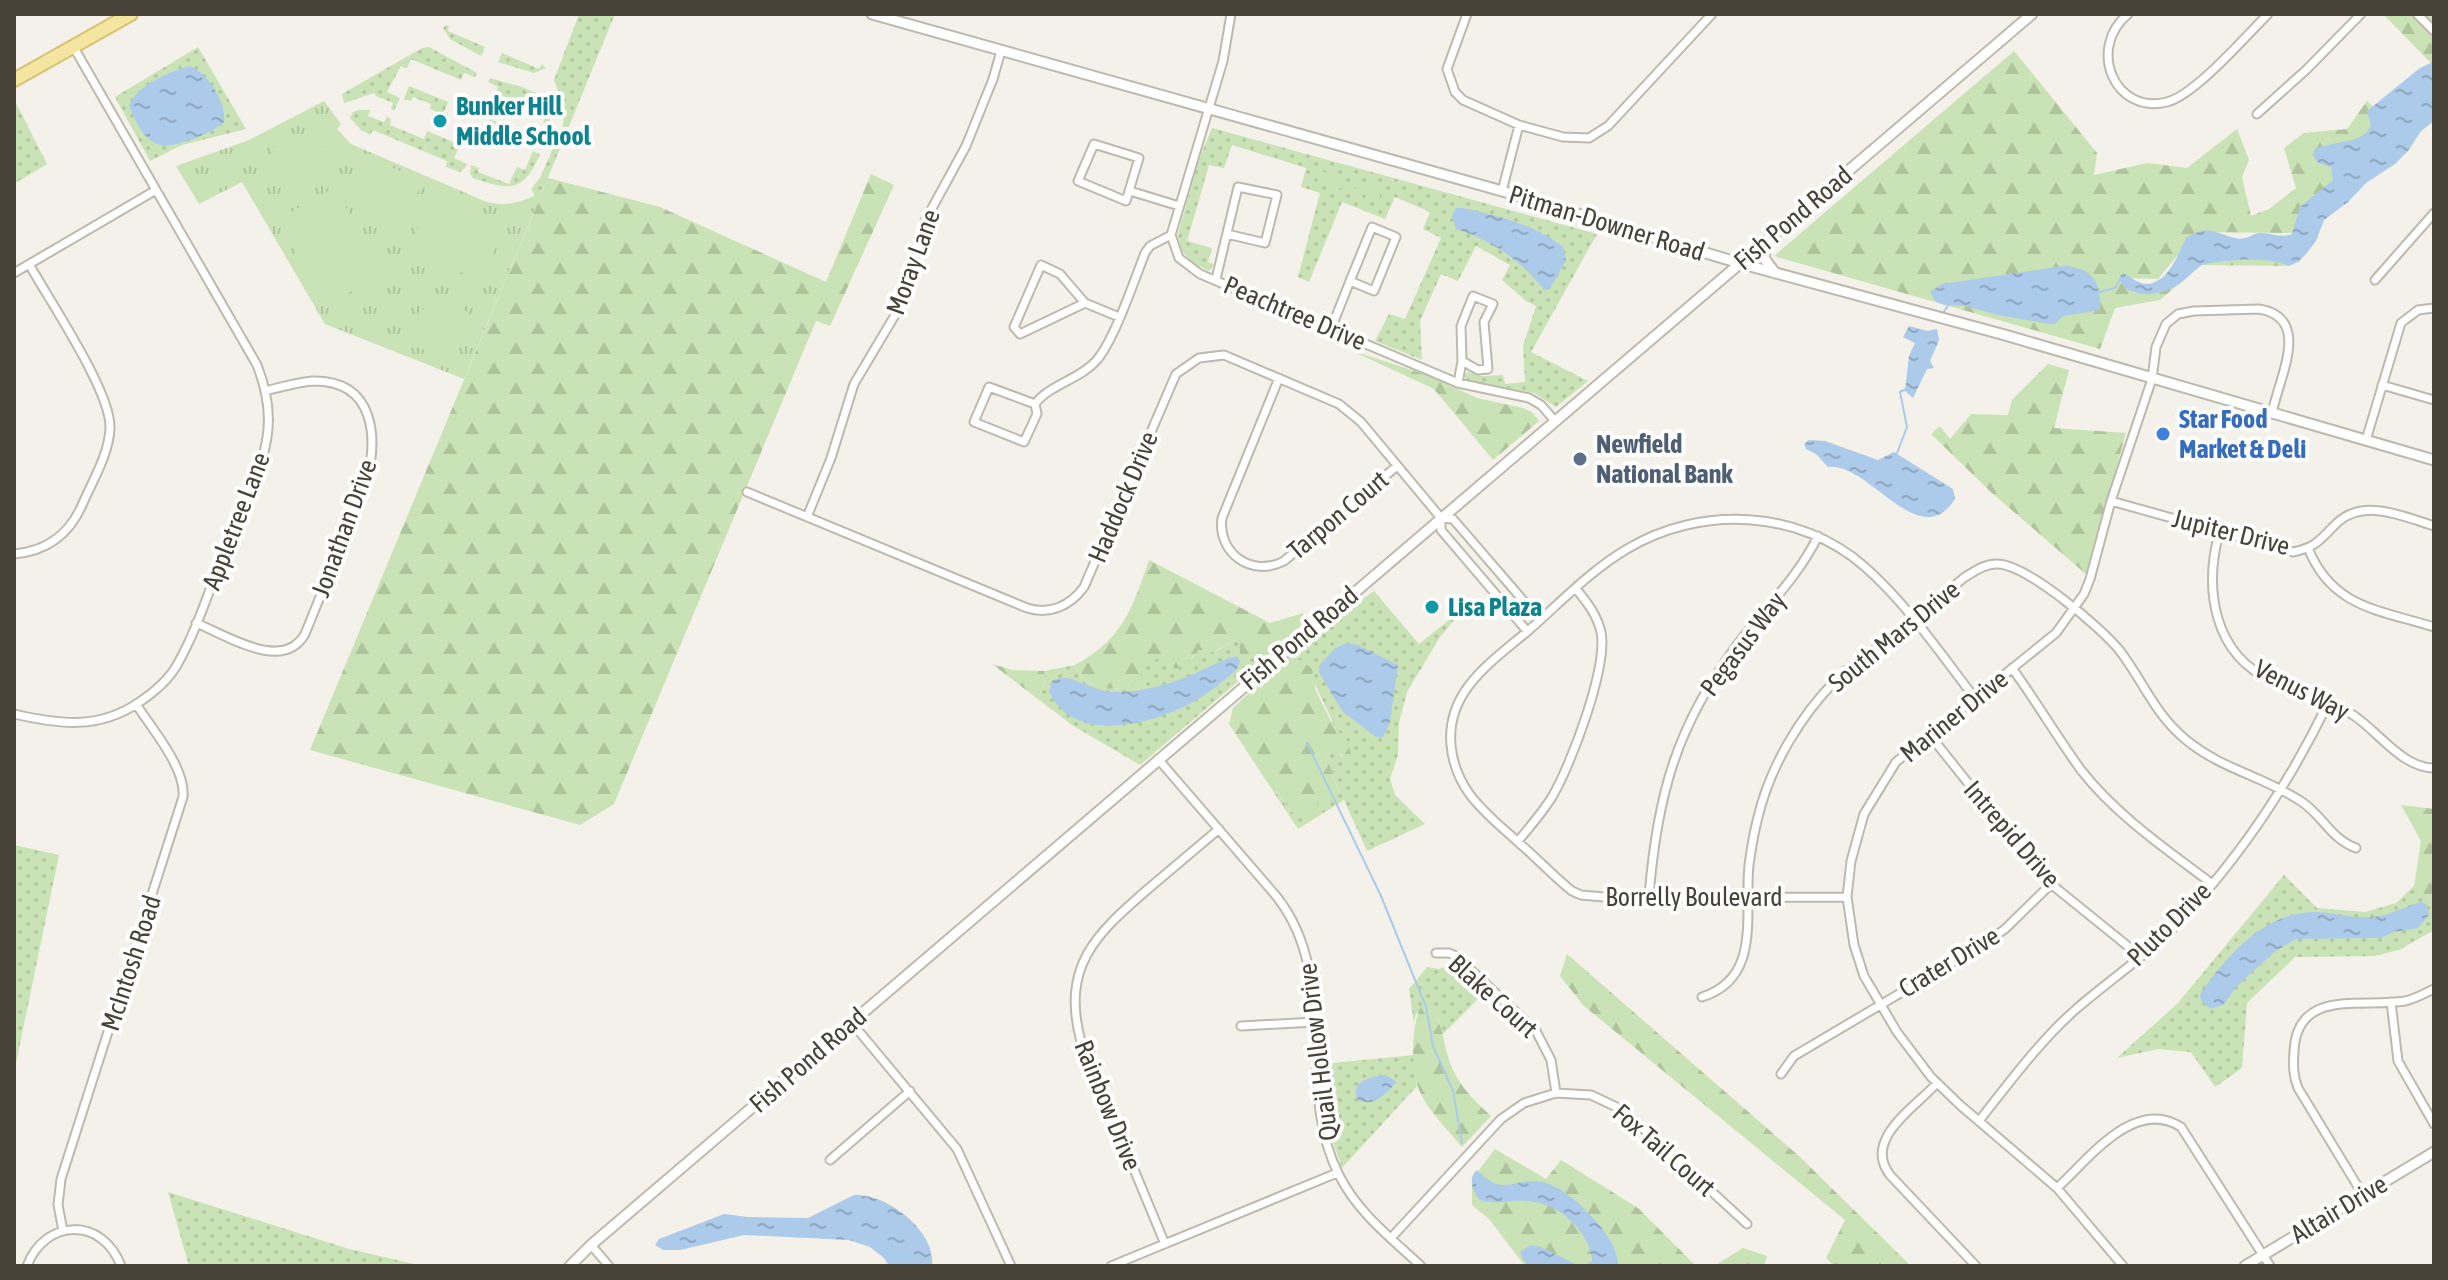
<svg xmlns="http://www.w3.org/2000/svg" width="2448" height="1280" viewBox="0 0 2448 1280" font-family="'Asap Condensed',sans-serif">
<defs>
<pattern id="grass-dots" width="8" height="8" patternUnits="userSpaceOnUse" patternTransform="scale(2)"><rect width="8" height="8" fill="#cae3b6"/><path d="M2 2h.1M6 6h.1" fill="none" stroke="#afc49d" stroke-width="1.8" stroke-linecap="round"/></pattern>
<pattern id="forest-firs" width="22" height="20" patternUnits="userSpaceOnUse" patternTransform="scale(2)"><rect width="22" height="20" fill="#cae3b6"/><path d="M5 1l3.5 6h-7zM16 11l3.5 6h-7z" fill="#afc49d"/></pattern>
<pattern id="park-tufts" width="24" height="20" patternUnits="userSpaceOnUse" patternTransform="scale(2)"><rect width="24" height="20" fill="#cae3b6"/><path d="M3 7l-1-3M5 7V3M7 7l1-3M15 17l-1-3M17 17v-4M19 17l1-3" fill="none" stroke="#afc49d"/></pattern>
<pattern id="water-ripples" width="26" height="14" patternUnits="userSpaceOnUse" patternTransform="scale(2)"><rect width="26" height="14" fill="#accae9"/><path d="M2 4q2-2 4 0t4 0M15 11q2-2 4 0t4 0" fill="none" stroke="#8ea6be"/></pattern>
</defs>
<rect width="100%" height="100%" fill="#f3f1e9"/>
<!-- grass -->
<path fill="url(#grass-dots)" d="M579 14H615L542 192 535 196 531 189 540 178 563 125 564 108 554 80Z
M446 25 449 26 448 31 485 47 481 56 450 39 443 28Z
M198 47 246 129 182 145 150 161 115 97Z
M429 47 477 73 475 77 464 73 461 80 411 59 407 68 401 66 387 92 400 98 394 111 391 108 393 103 376 96 374 93 344 103 342 94 422 48Z
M502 53 539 69 542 64 546 68 534 73 498 62Z
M490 78C514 86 558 90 549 125L543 123 546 114 496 93 498 87 488 82Z
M409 86 448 102 443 114 430 109 431 104 413 97 411 101 404 99Z
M14 99 47 164 14 184Z
M359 110H370L368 116 384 122 387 117 391 119 390 125 424 139 427 131 460 145 454 158 467 164 465 168 460 172 446 167 447 161 373 130 370 135 360 129 350 118 353 112Z
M490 119 529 136 524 147 485 131Z
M1212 128 1597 234 1531 352 1588 381 1556 407 1534 393 1466 380 1464 376 1468 372 1481 376 1503 375 1505 384 1525 382 1523 346 1536 306 1526 301 1502 280 1510 265 1476 246 1458 281 1441 274 1420 321 1422 360 1375 341 1389 314 1405 319 1441 238 1423 229 1430 212 1395 197 1385 219 1342 202 1309 282 1298 277 1320 193 1301 187 1306 168 1232 145 1224 168 1209 165 1187 241 1212 248 1208 262 1214 264 1209 271C1191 262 1180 256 1178 234L1198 162Z
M533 151 540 154C523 194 509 190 473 178L470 174 471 165 479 168 478 172 509 184 517 167 525 170Z
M1374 591 1419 644 1464 608 1440 637 1407 692 1399 723 1398 755 1390 779 1395 795 1425 824 1367 851 1344 800 1298 829 1265 779 1292 812 1315 800 1339 792 1326 755 1330 752H1338L1343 758 1331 718 1311 676 1289 660 1279 665 1316 632Z
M1235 639 1239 643 1240 654 1258 649 1262 655H1269L1140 765 1072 725 1038 699 1045 681 1044 671 1075 665C1083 692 1121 695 1142 679L1138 671 1158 657 1165 660 1172 667 1192 658 1198 650 1215 652Z
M14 845 59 855 14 1073Z
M2284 875 2317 908 2365 912 2396 903 2414 886 2434 901V930L2399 950 2375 956 2295 957 2247 1003 2242 1068 2215 1087 2191 1052 2158 1049 2117 1058 2178 1003Z
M1454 963 1487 990 1442 1035 1439 1020 1416 1013 1414 1023 1409 989 1427 967 1439 969Z
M1414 1055 1417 1086 1342 1168 1328 1128 1323 1064Z
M168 1192 349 1249 423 1266H189Z"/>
<!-- forest -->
<path fill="url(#forest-firs)" d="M2383 14H2434V60L2431 63Z
M2014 51 2097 153 2094 175 2147 163 2187 168 2237 129 2249 160 2242 177 2251 216 2269 209 2296 188 2284 148 2304 133 2347 129 2367 101 2380 113 2372 138 2321 150 2337 179 2294 233 2197 232 2158 279 2120 278 2134 293 2209 253 2309 247 2289 266 2201 265 2160 300 2115 308 2100 349 1774 256Z
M871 174 894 185 830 326 816 321 614 804 580 825 310 750 548 178 660 207 826 282Z
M1350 350 1430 376 1477 398 1523 408 1532 412 1539 421 1493 460 1434 389Z
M2048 364 2069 370 2054 428 2126 433 2087 575 1992 493 1931 434 1940 426 1950 439 1971 414 2008 415 2012 400Z
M1149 560 1270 623 1303 613V624L1269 655H1262L1257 650 1244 658 1240 654 1239 643 1235 639 1214 652 1198 650 1186 664 1176 669 1158 658 1139 671 1142 679C1121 695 1083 692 1075 665 1123 639 1132 609 1149 560Z
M1289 660H1301L1312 669 1316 691 1334 727 1348 741 1351 757 1348 760 1338 752H1330L1326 755 1339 792 1333 799H1324L1320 803 1316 800 1318 809 1307 816 1297 817 1265 779 1229 724 1233 708 1279 665Z
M992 664 1013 670 1044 671 1045 681 1038 699Z
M2401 805 2434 809V901L2414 886 2421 841Z
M1567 954 1800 1157 1911 1266H1834L1826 1258 1845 1220 1584 1006 1560 976Z
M1427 1001C1445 1021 1442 1049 1454 1072 1463 1090 1477 1103 1491 1116L1462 1147C1449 1131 1432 1115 1422 1096 1410 1075 1410 1023 1423 1003Z
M1495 1149 1546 1179 1561 1160 1638 1208 1696 1266H1525L1489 1219 1472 1205V1179Z
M1743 1248 1767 1256 1764 1266H1714Z"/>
<!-- park -->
<path fill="url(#park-tufts)" d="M324 101 341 124 337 129 351 144 487 202C508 207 523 202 542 192L464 379 325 324 242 182 199 204 176 166 249 140Z"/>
<!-- garden -->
<path fill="#cae3b6" d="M279 132 330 149 324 170 306 186 282 188 262 177Z
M372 159 423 181C405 221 390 228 351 207Z
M1320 171 1344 177 1341 189 1317 182Z
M1357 181 1382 188 1379 199 1354 192Z
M335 187 382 274 327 305 277 220Z
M429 198 504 228 482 280 408 252Z
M443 303 460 307 470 314 452 360 408 344 413 317 426 307Z"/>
<!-- water -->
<path fill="url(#water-ripples)" d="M2434 57V121L2421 131 2408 151 2395 164 2366 183 2348 202 2324 220 2316 241 2306 254 2298 262 2289 266C2272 256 2222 259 2202 265 2198 267 2184 281 2179 284 2162 296 2128 301 2119 278L2123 273C2129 276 2135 281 2141 283 2166 290 2178 254 2186 238 2208 224 2214 233 2235 238 2245 241 2251 234 2260 233 2272 232 2279 239 2292 234L2300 207 2333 180 2331 167 2318 163 2313 155 2314 150C2333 140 2362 145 2371 126L2367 111 2420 68 2431 63Z
M190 66C208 73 227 103 224 122 214 131 203 135 190 140 153 154 144 140 129 106 138 84 169 72 190 66Z
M1456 208H1463C1499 216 1534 224 1563 247L1566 260 1550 289 1544 290C1523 262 1490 239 1456 229L1452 216Z
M2064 266C2093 267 2102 284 2100 310L2063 316 2055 324H2050L1998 315 1966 306 1945 305 1936 302 1930 292 1942 284Z
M1909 326 1928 331 1937 329 1939 340 1930 361 1934 368 1927 369 1913 398 1905 391 1909 356 1915 343 1903 337Z
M1809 440 1825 441 1878 460 1894 452 1953 489 1955 499C1919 555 1870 462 1828 467L1816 454 1806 449 1804 444Z
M1347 643 1358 645 1398 665 1390 722 1383 737H1376L1342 711 1319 672V666L1335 648Z
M1237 656 1240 661 1237 669C1224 681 1209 693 1193 702 1153 724 1073 746 1049 691L1052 681C1072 670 1090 693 1116 692 1138 692 1164 686 1184 678 1202 671 1218 661 1237 656Z
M2421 902 2426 904 2429 915 2418 928 2394 932 2381 938 2295 939 2273 953 2237 986 2224 1004 2211 1009 2201 1001 2200 994C2228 955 2264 911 2318 912 2336 913 2355 919 2374 917 2390 915 2406 906 2421 902Z
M1380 1075H1386L1397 1082C1385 1093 1376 1108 1358 1100 1350 1083 1366 1079 1380 1075Z
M1477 1170C1506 1200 1515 1174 1546 1183 1571 1190 1621 1239 1618 1266H1584L1592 1261C1592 1248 1584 1236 1576 1226 1559 1207 1538 1199 1512 1201 1501 1202 1491 1204 1480 1200 1472 1192 1468 1177 1477 1170Z
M854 1195C887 1193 937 1232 932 1266H889L884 1258 870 1247 849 1240 744 1235 680 1250H663L655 1245 659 1239 724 1214 748 1217 808 1218Z
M1530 1245 1541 1247 1579 1266 1529 1265 1523 1260 1520 1252Z"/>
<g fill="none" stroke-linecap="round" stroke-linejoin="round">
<!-- stream -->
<path stroke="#accae9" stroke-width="2" d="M2100 292 2115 288 2120 280
M1942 315 1949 304
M1897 453 1907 427 1900 392 1908 388
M1307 743 1381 896 1426 1007 1433 1046 1453 1091 1462 1143"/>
<defs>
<path id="minor" d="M1231 14 1223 61 1171 235 1179 258 1200 274 1458 383 1529 398 1541 405 1555 421
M1467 14 1447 69 1455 92 1463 100 1519 125 1563 137 1589 138 1608 126 1712 14
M2128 14C2087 48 2114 115 2167 102 2195 95 2246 36 2268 14
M2417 14 2434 31
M2257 114 2306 70 2361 14
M1094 144 1139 158 1126 201 1078 181Z
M1130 191 1179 206
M1502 191 1519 125
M1372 227 1396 237 1374 291 1350 281Z
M1041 265 1060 274 1085 303 1020 334 1014 327Z
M14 273 156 190
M1216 279 1238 187 1277 195 1265 243 1227 234
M2375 280 2434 213
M1473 296 1493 304 1484 322 1488 369 1478 370 1462 361 1461 326Z
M1085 303 1119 317
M1331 329 1350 281
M1279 378 1222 518C1217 553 1252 578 1284 561L1397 466
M1458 383 1462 361
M2382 385 2434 400
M989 387 1035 404 1037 414 1024 442 974 422Z
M1035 404C1050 384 1079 380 1096 361 1114 341 1134 281 1145 253L1150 246 1171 235
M2366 440 2401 323 2418 310 2434 308
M747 492 1027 608C1050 615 1070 606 1084 587L1176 374 1199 358 1224 355 1339 404 1361 422 1441 518
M2111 501 2293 552C2318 547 2321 538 2338 522 2365 498 2405 517 2434 526
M807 517 831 458 854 384 901 305 925 221 966 146 993 79 1001 51
M1441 518V530L1527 631
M1441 518 1453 519 1540 620
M2219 533C2204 589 2213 655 2273 681 2299 693 2329 699 2353 715 2378 731 2402 768 2434 768
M2308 548C2332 608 2380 610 2434 627
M14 554C48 551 70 534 83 503 93 480 109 454 110 428 111 391 49 300 29 264
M196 623C226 635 283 673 305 634L366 483C378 439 376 381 314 381 298 382 281 387 265 391
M2012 668C2036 701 2057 737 2081 770 2116 815 2166 849 2211 883
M14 714C58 724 98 730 138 703 153 693 168 681 177 665 196 632 208 593 222 558 238 519 261 478 267 437 271 413 266 388 257 365L73 46
M1929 734 2023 852 2051 884 2140 956
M1158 759 1277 897C1341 979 1294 1087 1339 1175 1358 1213 1391 1238 1421 1266
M1518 841C1530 827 1542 813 1552 797 1571 765 1608 667 1601 632 1597 615 1587 602 1576 589
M1649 896C1657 797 1676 726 1737 645 1765 608 1797 579 1818 536
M1847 897 1615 898 1581 895 1572 891C1553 876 1537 858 1518 842 1487 814 1455 791 1451 745 1446 690 1493 661 1529 630 1560 603 1591 570 1627 549 1700 505 1800 509 1865 567 1907 604 1940 653 1974 697
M1436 953H1449L1456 956 1536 1031 1551 1060 1556 1093
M1702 997C1762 978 1744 914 1749 865 1751 850 1754 832 1758 817 1770 767 1800 716 1836 680 1849 667 1865 657 1879 646 1908 623 1936 600 1965 577 1975 571 1986 563 1998 564 2027 565 2102 628 2120 651 2143 681 2154 713 2185 739 2222 770 2264 776 2302 802 2323 816 2331 839 2356 848
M2391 1002 2398 1061 2434 1124
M852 1023 957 1149 1011 1266
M1241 1026 1315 1022
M1781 1074 1794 1056 1985 943 2005 929 2051 884
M1937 1083C1916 1107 1862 1139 1890 1175L1976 1266
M1979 1121C2009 1083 2039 1042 2075 1010 2107 982 2143 958 2173 928 2236 863 2289 784 2328 703
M830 1160 910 1091
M2057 1188C2089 1159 2134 1097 2181 1127L2270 1266
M2363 1195 2298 1088C2293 1076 2293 1065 2294 1051 2297 988 2362 1008 2405 1001 2415 999 2425 993 2434 989
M63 1231 58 1205 61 1179 183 797C186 768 152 729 136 704
M1391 1238 1501 1119 1524 1103 1556 1093 1591 1095 1623 1110 1747 1224
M1165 1244 1081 1042C1061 966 1095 935 1148 889 1172 869 1195 849 1219 829
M591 1245 609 1266
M27 1266C45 1218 103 1217 121 1266
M1111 1266 1337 1173
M2123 1266 2057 1188 1960 1105 1931 1077 1897 1032 1864 976 1854 945 1847 897 1851 861 1864 814 1896 762 2056 633 2084 594 2090 579 2111 501 2152 379 2156 347 2166 324 2178 314 2194 311 2259 309C2314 318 2277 381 2272 414"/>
<path id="tertiary" d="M872 14 1502 191 1739 263 2005 335 2434 460
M1766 241 1764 258 1775 273
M570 1266 591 1245 2032 14
M2245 1266 2434 1152"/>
<path id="primary" d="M14 80 131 14"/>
</defs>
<!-- minor casing -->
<use href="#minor" stroke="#bdb9ad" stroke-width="11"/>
<!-- tertiary casing -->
<use href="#tertiary" stroke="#bdb9ad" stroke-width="13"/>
<!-- primary casing -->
<use href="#primary" stroke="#d8c372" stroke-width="16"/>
<!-- minor -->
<use href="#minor" stroke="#fff" stroke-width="7"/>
<!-- tertiary -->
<use href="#tertiary" stroke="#fff" stroke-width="9"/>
<!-- primary -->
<use href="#primary" stroke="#f4e5a1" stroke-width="12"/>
</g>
<!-- markers -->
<g fill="#0f9aa8" stroke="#fff" stroke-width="3">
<circle cx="440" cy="121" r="8"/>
<circle cx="1432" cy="607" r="8"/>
</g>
<circle fill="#3f7fe0" stroke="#fff" stroke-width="3" cx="2163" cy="434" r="8"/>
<circle fill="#5c6f8a" stroke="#fff" stroke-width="3" cx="1580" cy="459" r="8"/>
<g text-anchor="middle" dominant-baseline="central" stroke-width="8" stroke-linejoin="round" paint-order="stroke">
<!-- culture labels -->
<g font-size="26" font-weight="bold" fill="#0d838f" stroke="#fff" text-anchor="start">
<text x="456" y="106">Bunker Hill<tspan x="456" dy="30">Middle School</tspan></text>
<text x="1448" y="607">Lisa Plaza</text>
</g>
<!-- street labels -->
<g font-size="26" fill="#464238" stroke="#fff">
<text transform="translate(1793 218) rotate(-40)">Fish Pond Road</text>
<text transform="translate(1607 223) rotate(17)">Pitman-Downer Road</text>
<text transform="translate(913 262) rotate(-70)">Moray Lane</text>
<text transform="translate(1295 313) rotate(23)">Peachtree Drive</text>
<text transform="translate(1123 497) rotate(-67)">Haddock Drive</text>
<text transform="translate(1338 515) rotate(-40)">Tarpon Court</text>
<text transform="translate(236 521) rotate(-69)">Appletree Lane</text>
<text transform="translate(344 528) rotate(-70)">Jonathan Drive</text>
<text transform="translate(2231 532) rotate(14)">Jupiter Drive</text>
<text transform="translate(1894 636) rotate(-39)">South Mars Drive</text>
<text transform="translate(1299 638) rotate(-40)">Fish Pond Road</text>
<text transform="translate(1743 644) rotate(-53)">Pegasus Way</text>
<text transform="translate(2302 690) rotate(27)">Venus Way</text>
<text transform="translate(1954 716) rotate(-39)">Mariner Drive</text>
<text transform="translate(2012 834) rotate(49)">Intrepid Drive</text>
<text x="1694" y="897">Borrelly Boulevard</text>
<text transform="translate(2169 924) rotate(-45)">Pluto Drive</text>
<text transform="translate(1949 962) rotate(-31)">Crater Drive</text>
<text transform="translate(131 963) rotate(-72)">McIntosh Road</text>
<text transform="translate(1493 996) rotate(42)">Blake Court</text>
<text transform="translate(1318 1052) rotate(-97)">Quail Hollow Drive</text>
<text transform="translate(808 1060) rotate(-41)">Fish Pond Road</text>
<text transform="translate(1108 1105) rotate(68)">Rainbow Drive</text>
<text transform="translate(1664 1150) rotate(41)">Fox Tail Court</text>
<text transform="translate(2339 1209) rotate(-31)">Altair Drive</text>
</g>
<!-- shop labels -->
<g font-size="26" font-weight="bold" fill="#366cbe" stroke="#fff" text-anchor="start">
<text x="2179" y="419">Star Food<tspan x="2179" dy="30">Market &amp; Deli</tspan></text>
</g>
<!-- service labels -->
<g font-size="26" font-weight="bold" fill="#4e5e75" stroke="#fff" text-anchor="start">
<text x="1596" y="444">Newfield<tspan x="1596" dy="30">National Bank</tspan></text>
</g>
</g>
<!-- border -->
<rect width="2448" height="1280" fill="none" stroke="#464238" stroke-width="32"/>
</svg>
